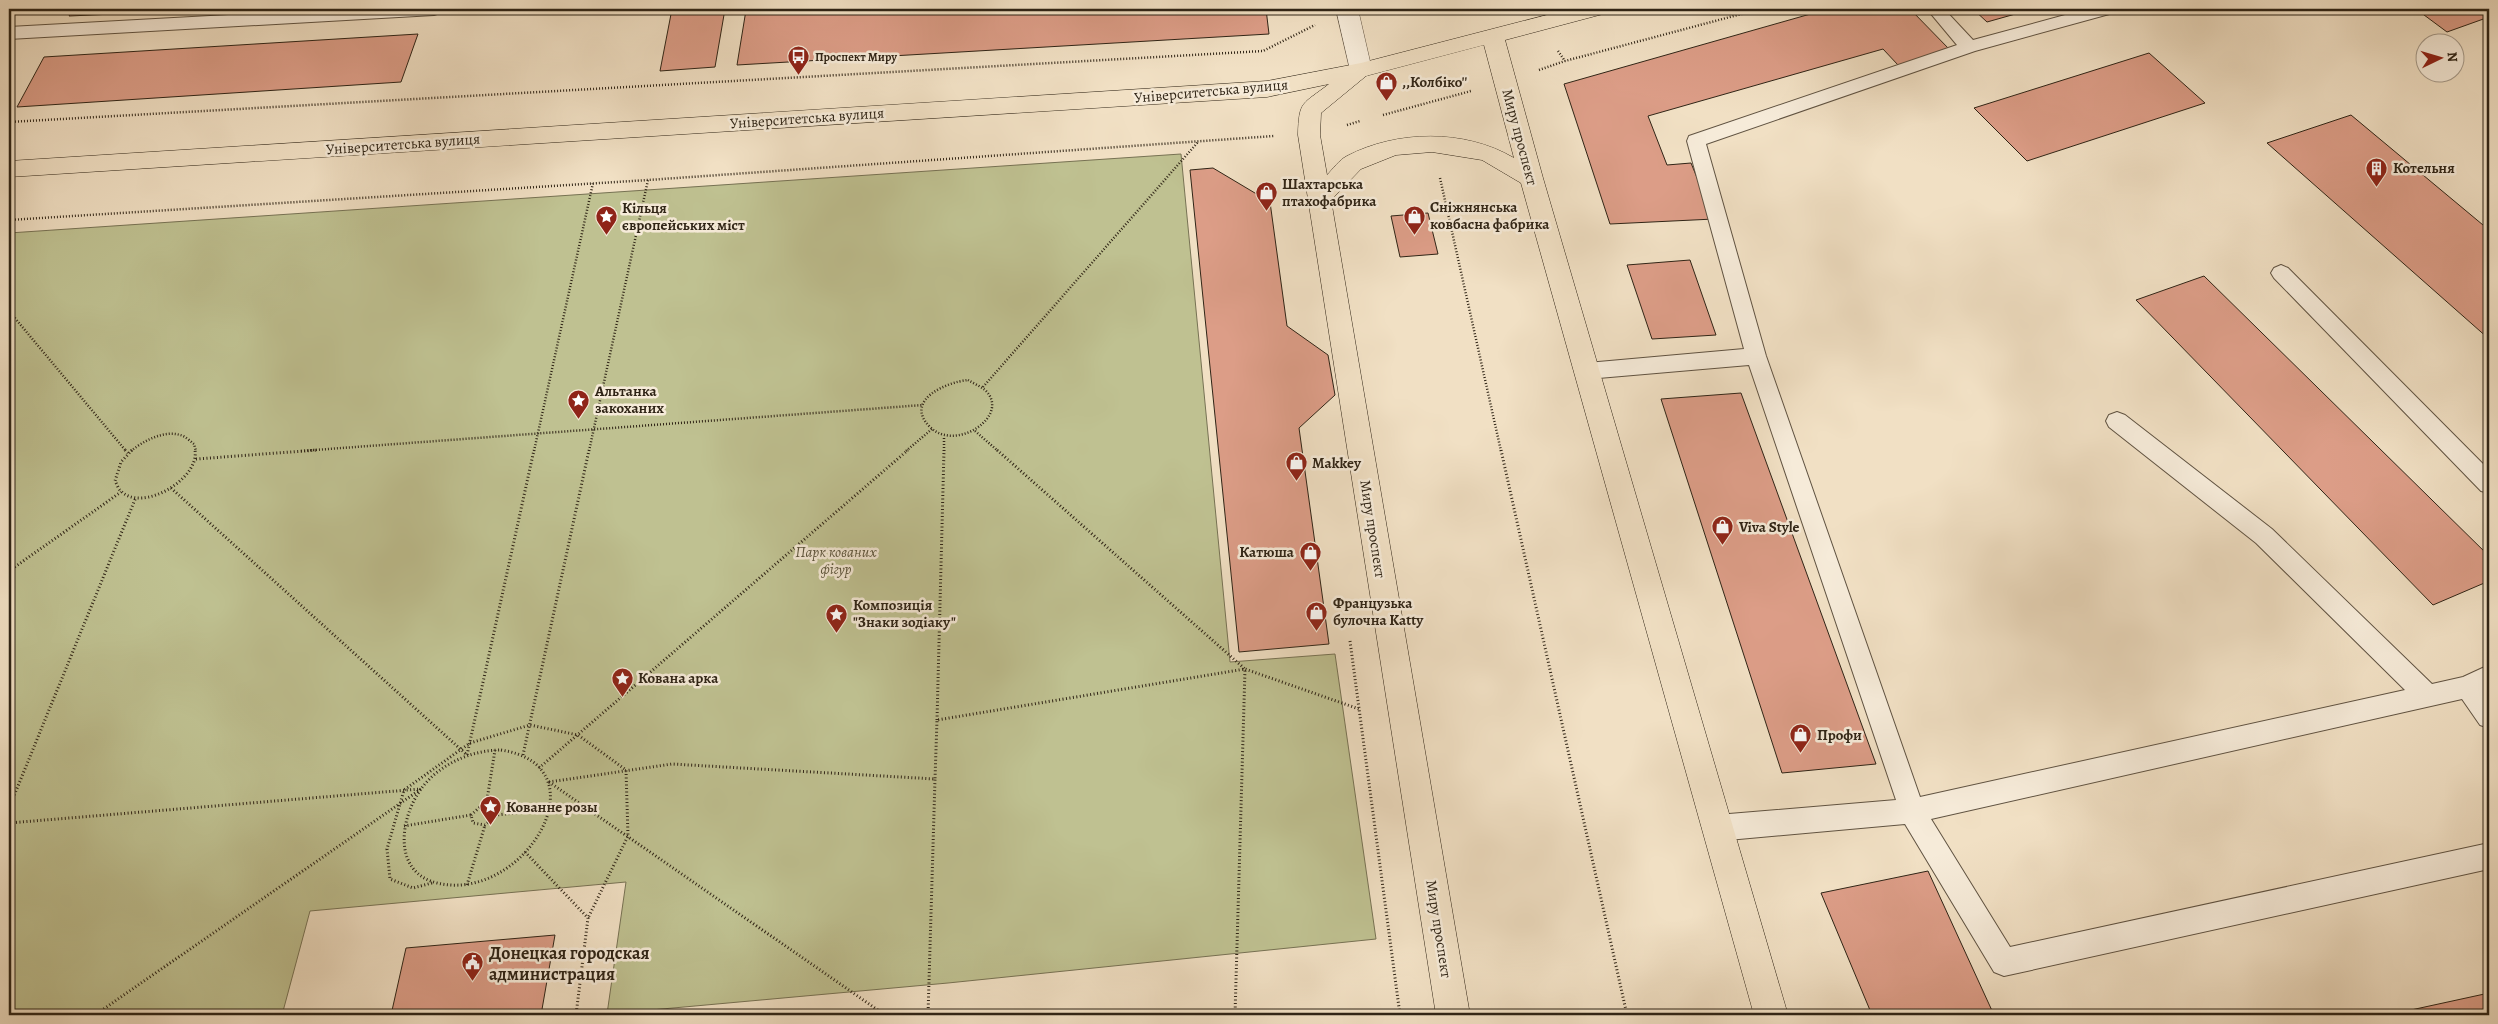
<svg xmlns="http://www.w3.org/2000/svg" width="2498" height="1024" viewBox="0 0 2498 1024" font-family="Alegreya,serif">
<rect width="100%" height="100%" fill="#f1e0c4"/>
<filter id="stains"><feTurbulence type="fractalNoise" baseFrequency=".004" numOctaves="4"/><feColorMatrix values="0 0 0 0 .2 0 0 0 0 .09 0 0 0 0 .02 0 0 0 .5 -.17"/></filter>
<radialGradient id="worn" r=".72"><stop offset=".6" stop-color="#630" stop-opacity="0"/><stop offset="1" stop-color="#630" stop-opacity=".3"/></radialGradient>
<!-- green -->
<path fill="#bfc191" stroke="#777254" d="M1181 154 1230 662 1335 654 1376 939 948 983 607 1014 626 882 310 911 282 1015H9V233Z"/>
<!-- building -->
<path fill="#dc9d87" stroke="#2f2416" d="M73 9H138L136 13 69 16Z
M672 9H725L715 67 660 71Z
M771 9H1266L1269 34 737 65 746 10Z
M1828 9H1910L1950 50 1898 65 1883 49 1648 116 1667 165 1691 163 1714 219 1610 224 1564 84Z
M1973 9H2024L2026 11 1987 22Z
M2416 9H2489V17L2447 32Z
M418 34 401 82 17 107 44 57Z
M2149 53 2205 103 2027 161 1974 108Z
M2351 115 2489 230V339L2267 143Z
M1213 168 1270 202 1287 326 1328 355 1335 395 1299 428 1329 644 1239 652 1190 170Z
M1428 213 1438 254 1400 257 1391 216Z
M1690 260 1716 335 1652 339 1627 265Z
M2204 276 2489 556V581L2433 605 2136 300Z
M1741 393 1876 764 1782 773 1661 399Z
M1928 871 1994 1015H1872L1821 893Z
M555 935 541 1015H391L406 948Z
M2489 993V1015H2388Z"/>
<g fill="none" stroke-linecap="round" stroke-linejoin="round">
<defs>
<path id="service" d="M338 9H443L440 13 434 15 9 39V27Z
M1927 9H1944L1973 40 2087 9H2116L2113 13 1975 51 1706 144 1766 356 1920 797 2405 690 2256 543 2109 427 2106 421 2109 415 2117 412 2125 415 2272 529 2432 684 2463 677 2489 665V688L2484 691 2489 698V728L2480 725 2462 699 1931 819 2010 947 2489 843V869L2004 976 1994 972 1905 824 1717 841 1708 837 1704 828 1708 819 1717 815 1896 800 1749 365 1587 379 1580 377 1576 371 1580 365 1587 363 1744 349 1687 141 1689 136 1957 45Z
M2281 265 2288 268 2489 470V493L2481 491 2274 278 2271 273 2274 268Z"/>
<path id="tertiary" d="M1336 9H1358L1372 70 1369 75 1361 77 1353 75 1350 70Z"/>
<path id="primary" d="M1570 9H1607L1603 14 1505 40 1543 178 1788 1015H1754L1521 183 1482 160 1432 152 1396 155 1361 169 1331 200 1470 1015H1436L1298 135C1299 100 1302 105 1329 84L1267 97 9 177V161L1267 81 1361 63ZM1484 45 1514 158C1465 129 1397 130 1347 156 1339 160 1333 169 1327 175L1320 135 1321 113 1366 76Z"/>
</defs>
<!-- service casing -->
<use href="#service" stroke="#605342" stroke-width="2"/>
<!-- tertiary casing -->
<use href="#tertiary" stroke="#605342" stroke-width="1"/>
<!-- primary casing -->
<use href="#primary" stroke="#2f2416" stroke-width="1"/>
<!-- path-far1 -->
<path stroke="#2f2416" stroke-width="2.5" stroke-dasharray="1 2" stroke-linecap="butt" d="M1558 51 1565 61
M1539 70 1565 61 1760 9
M1383 115 1471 91
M9 122 1263 51 1315 25
M1347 125 1360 121
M1440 178 1501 451
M9 220 648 180 1274 136
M9 311 126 451
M968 380C973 383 980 386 985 390 1012 415 956 453 930 427 903 400 947 382 968 380Z
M983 387 1198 142
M975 431 998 451
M131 451C143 441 164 430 180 435 185 436 190 441 194 444L196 451
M301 451 923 405
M534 451 593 183
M589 451 648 180
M906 451 932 429
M944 451V436"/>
<!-- path -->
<path stroke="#2f2416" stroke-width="3" stroke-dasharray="1 2.5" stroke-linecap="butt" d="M125 450 128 453
M132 450 121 462 115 481C117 484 118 489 121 491 142 513 200 479 195 450
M997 450 1245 669 1235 1015H1232
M1501 450 1627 1015
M196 459 318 450
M171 488 467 755 534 450
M9 571 121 492
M1350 641 1400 1015
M937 720 944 450
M501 750C606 766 524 904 437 883 392 872 400 818 421 789 439 764 472 750 501 750Z
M523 755 589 450
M539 768 908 450
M549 782 672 764 935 779 937 720 1245 669 1359 709
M549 782 885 1015
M486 806 495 750
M9 808 136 497
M471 815 480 807 493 805 497 815
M9 823 420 789
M404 826 471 815 473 823 485 825 497 815 548 809
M525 852 588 918 576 1015
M432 883 413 888 390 879 387 849 404 790 470 743 530 725 578 735 626 770 628 836 588 918
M467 885 485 825
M95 1015 421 789
M928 1015 935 779"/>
<!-- service -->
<use href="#service" fill="#f6ebd9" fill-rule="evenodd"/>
<!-- tertiary -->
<use href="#tertiary" fill="#f6ebd9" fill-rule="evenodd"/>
<!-- primary -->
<use href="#primary" fill="#f1e0c4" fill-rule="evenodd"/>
</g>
<!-- icons -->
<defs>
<symbol id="bus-pin" viewBox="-11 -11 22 30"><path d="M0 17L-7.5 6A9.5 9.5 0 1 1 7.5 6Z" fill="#8f2418" stroke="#f6ebd9"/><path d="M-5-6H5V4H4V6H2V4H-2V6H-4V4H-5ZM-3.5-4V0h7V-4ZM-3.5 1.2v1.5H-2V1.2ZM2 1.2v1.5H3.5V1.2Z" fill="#fff"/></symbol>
<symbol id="shop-pin" viewBox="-11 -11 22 30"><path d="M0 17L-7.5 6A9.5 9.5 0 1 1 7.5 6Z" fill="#8f2418" stroke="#f6ebd9"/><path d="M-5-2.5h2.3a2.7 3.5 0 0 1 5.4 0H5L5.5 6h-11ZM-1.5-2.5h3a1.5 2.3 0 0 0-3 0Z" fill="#fff"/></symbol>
<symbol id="building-pin" viewBox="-11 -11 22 30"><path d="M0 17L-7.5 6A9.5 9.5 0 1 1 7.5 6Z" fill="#8f2418" stroke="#f6ebd9"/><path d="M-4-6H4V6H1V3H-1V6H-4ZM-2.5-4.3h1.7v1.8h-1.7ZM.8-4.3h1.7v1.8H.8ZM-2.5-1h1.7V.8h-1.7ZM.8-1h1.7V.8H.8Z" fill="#fff"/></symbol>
<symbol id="sight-pin" viewBox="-11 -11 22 30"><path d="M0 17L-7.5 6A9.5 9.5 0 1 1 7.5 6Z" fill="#8f2418" stroke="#f6ebd9"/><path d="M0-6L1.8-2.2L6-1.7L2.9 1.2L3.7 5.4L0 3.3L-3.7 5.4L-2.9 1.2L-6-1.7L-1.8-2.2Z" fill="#fff"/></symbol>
<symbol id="civic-pin" viewBox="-11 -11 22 30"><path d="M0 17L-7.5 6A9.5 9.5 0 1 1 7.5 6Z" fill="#8f2418" stroke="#f6ebd9"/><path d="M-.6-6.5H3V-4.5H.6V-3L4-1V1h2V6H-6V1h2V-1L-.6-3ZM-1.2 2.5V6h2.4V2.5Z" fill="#fff"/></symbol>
</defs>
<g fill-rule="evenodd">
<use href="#bus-pin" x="786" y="44" width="25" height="34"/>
<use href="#shop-pin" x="1374" y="70" width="25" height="34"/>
<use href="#building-pin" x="2364" y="156" width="25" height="34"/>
<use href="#shop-pin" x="1254" y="180" width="25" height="34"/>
<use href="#shop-pin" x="1402" y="204" width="25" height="34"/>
<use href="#sight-pin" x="594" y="204" width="25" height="34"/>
<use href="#sight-pin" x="566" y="388" width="25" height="34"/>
<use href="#shop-pin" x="1284" y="450" width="25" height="34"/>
<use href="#shop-pin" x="1710" y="514" width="25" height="34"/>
<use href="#shop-pin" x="1298" y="540" width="25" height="34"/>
<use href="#shop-pin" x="1304" y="600" width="25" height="34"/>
<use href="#sight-pin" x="824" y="602" width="25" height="34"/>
<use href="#sight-pin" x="610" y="666" width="25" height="34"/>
<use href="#shop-pin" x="1788" y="722" width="25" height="34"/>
<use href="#sight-pin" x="478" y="794" width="25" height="34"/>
<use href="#civic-pin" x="460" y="950" width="25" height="34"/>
</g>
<g text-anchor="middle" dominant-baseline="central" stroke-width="5" stroke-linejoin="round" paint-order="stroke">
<!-- far-poi labels -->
<g font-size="12" font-weight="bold" fill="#2f2416" stroke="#f6ebd9" text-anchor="start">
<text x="815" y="57">Проспект Миру</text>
</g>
<!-- poi labels -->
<g font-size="15" font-weight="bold" fill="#2f2416" stroke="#f6ebd9" text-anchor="start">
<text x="1402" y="82">,,Колбіко''</text>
<text x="2393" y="168">Котельня</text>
<text x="1282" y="184">Шахтарська<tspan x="1282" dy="17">птахофабрика</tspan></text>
<text x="1430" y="207">Сніжнянська<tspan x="1430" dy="17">ковбасна фабрика</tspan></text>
<text x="622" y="208">Кільця<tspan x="622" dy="17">європейських міст</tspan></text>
<text x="595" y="391">Альтанка<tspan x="595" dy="17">закоханих</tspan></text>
<text x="1312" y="463">Makkey</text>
<text x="1739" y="527">Viva Style</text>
<text x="1294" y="552" text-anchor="end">Катюша</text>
<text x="1333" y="603">Французька<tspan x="1333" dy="17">булочна Katty</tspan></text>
<text x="853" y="605">Композиція<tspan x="853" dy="17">"Знаки зодіаку"</tspan></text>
<text x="638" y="678">Кована арка</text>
<text x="1817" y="735">Профи</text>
<text x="506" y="807">Кованне розы</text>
</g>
<!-- street labels -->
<g font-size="15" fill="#2f2416" stroke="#f6ebd9">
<text transform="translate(1211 91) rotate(-5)">Університетська вулиця</text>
<text transform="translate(807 118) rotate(-4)">Університетська вулиця</text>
<text transform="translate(1520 137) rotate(75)">Миру проспект</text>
<text transform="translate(403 144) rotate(-4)">Університетська вулиця</text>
<text transform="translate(1373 529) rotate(81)">Миру проспект</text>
<text transform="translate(1439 929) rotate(81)">Миру проспект</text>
</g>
<!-- park labels -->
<g font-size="15" font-style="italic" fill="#5a533b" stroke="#f6ebd9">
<text x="836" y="552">Парк кованих<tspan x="836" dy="17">фігур</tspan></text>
</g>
<!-- near-poi labels -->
<g font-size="18" font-weight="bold" fill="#2f2416" stroke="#f6ebd9" text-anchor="start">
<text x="489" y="953">Донецкая городская<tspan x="489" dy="21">администрация</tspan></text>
</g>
</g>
<!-- margin -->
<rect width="2498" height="1024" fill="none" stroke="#f1e0c4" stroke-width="30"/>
<rect x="10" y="10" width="2478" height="1004" fill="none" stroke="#2f2416" stroke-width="2.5"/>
<rect x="15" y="15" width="2468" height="994" fill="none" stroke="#2f2416"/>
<!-- north arrow -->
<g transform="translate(2440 58) rotate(85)"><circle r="24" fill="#f6ebd9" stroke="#a69b8b"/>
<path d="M0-4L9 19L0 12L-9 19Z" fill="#8f2418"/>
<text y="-8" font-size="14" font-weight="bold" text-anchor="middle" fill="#2f2416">N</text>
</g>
<rect width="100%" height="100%" filter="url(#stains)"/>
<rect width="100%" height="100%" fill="url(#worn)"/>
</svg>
